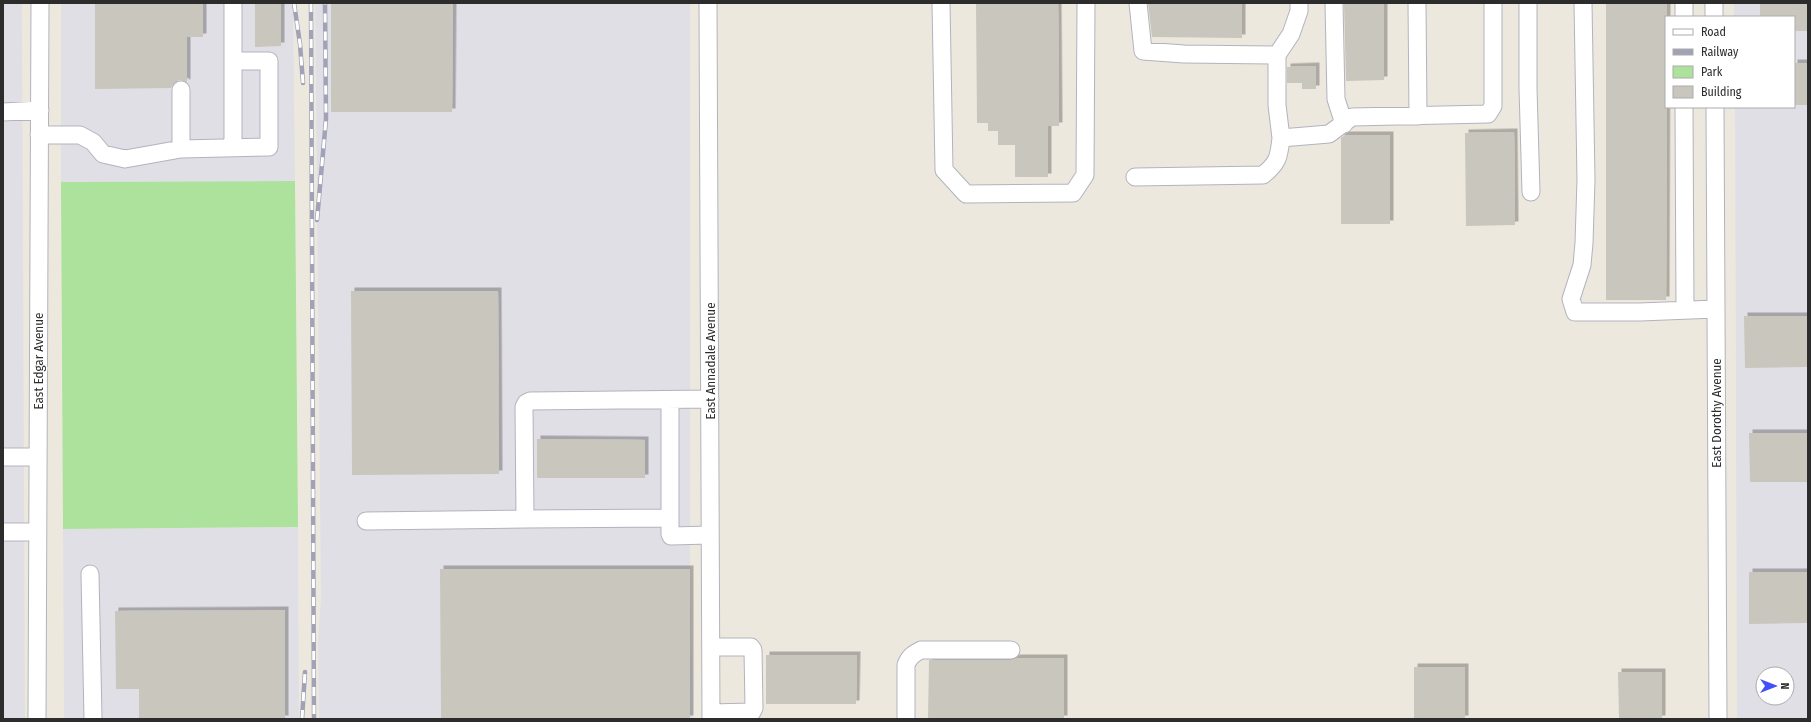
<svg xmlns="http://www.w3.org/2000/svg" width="1811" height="722" viewBox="0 0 1811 722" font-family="'Fira Sans Condensed',sans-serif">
<defs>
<filter id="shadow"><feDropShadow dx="3.5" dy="-3.5" stdDeviation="0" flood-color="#0004"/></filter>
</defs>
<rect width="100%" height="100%" fill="#ede8de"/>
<!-- industrial -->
<path fill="#e1dfe6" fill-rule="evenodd" d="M3 3H22L25 719H3Z
M61 3H293L295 181 61 182Z
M315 3H690V569L693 719H319L318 641 321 599Z
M1734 3H1808V719H1737L1735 107H1794V17H1734ZM1763 674H1787V698H1763Z
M298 527 299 719H64L63 529Z"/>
<!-- green -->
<path fill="#ace29c" d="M295 181 298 527 63 529 61 182Z"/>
<!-- building -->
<path fill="#c9c6bd" filter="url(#shadow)" d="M95 3H203V37H187V83L181 80 176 81 171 88 95 89Z
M255 3H281V46L255 47Z
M331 3H453L452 112H331Z
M976 3H1058L1059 126H1048V177H1015V145H998V131H988V123H977Z
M1148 3H1242V38L1152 37Z
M1344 3H1384V80L1346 81Z
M1606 3H1667L1666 300H1606Z
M1760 3H1808V31H1794V17H1760Z
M1794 63H1808V105H1794Z
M1316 66V89H1302V83H1287V67Z
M1514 132 1515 225 1466 226 1465 133Z
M1345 135H1390V224H1341V138Z
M351 291H498L499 474 352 475Z
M1744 316H1808V367L1745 368Z
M1749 433H1808V482H1750Z
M537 439 645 440V478H537Z
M440 569H690V719H441Z
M1749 572H1808V623L1749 624Z
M285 610V719H139V689H116L115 611Z
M766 655H857L856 704H766Z
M1017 658H1064V719L928 718 929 660H1011Z
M1414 667H1465V719H1414Z
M1618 672H1662V719H1619Z"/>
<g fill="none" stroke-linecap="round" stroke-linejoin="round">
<defs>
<path id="minor" d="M708 3 711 719
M941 3 944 170 966 194 1073 193 1085 175 1086 3
M1138 3 1143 51 1184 54 1277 55
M1334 3 1336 99 1344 124
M1417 3 1418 116
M1528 3V88L1531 192
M1583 3 1586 180 1584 243 1582 265 1571 299 1575 312H1640L1716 309
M1684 3V17
M1714 3V17
M181 90V149
M1684 107 1685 310
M1715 107 1718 719
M3 112 40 110
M39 135H80L93 142 103 154 125 159 181 149 269 147V61H233
M1281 138 1277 105V55L1291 34 1299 11V3
M233 148V3
M1135 177 1263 175C1278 163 1279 157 1281 138L1329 134 1352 117 1488 114 1493 106V3
M670 400V534L671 536 710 535
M3 457H38
M525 519 670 518
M366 521 525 519 524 407 526 403 530 401 710 399
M3 532H37
M90 574 93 719
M711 647H751L753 650 754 708 752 712 711 713
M37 719 40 3
M906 719V665C909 657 913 654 921 650H1011"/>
</defs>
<!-- minor casing -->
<use href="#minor" stroke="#b2b3bf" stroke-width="19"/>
<!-- minor -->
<use href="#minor" stroke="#fff" stroke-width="17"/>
<defs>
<path id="rail" d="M294 3 300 44 303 83
M311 3 314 719
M317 220 326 119 325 3
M302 719 305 672"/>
</defs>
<!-- rail casing -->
<use href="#rail" stroke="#a1a2b6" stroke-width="4.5"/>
<!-- rail -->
<use href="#rail" stroke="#fff" stroke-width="3" stroke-dasharray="9" stroke-linecap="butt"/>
</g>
<g text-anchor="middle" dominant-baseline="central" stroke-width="3" stroke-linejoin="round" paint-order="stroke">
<!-- street labels -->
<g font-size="13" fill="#2c2c2c" stroke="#fff">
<text transform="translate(38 361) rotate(-90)">East Edgar Avenue</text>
<text transform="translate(710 361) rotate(-90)">East Annadale Avenue</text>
<text transform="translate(1716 413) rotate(-90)">East Dorothy Avenue</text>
</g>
</g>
<!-- border -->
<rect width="1811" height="722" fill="none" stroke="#2c2c2c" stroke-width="8"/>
<!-- legend -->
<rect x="1665" y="16" width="130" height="92" fill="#ffffff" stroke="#ababab"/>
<rect x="1673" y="29" width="20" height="6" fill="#ffffff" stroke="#ababab"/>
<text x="1701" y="36" font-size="12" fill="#2c2c2c">Road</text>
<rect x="1673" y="49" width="20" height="6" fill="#a1a2b6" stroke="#ababab"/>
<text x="1701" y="56" font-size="12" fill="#2c2c2c">Railway</text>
<rect x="1673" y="66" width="20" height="12" fill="#ace29c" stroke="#ababab"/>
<text x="1701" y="76" font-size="12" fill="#2c2c2c">Park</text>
<rect x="1673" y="86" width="20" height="12" fill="#c9c6bd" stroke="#ababab"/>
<text x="1701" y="96" font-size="12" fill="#2c2c2c">Building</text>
<!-- north arrow -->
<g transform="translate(1775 686) rotate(90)"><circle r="19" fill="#ffffff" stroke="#ababab"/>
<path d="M0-3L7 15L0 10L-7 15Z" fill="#4250f7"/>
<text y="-6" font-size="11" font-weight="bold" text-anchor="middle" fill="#2c2c2c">N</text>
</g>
</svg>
